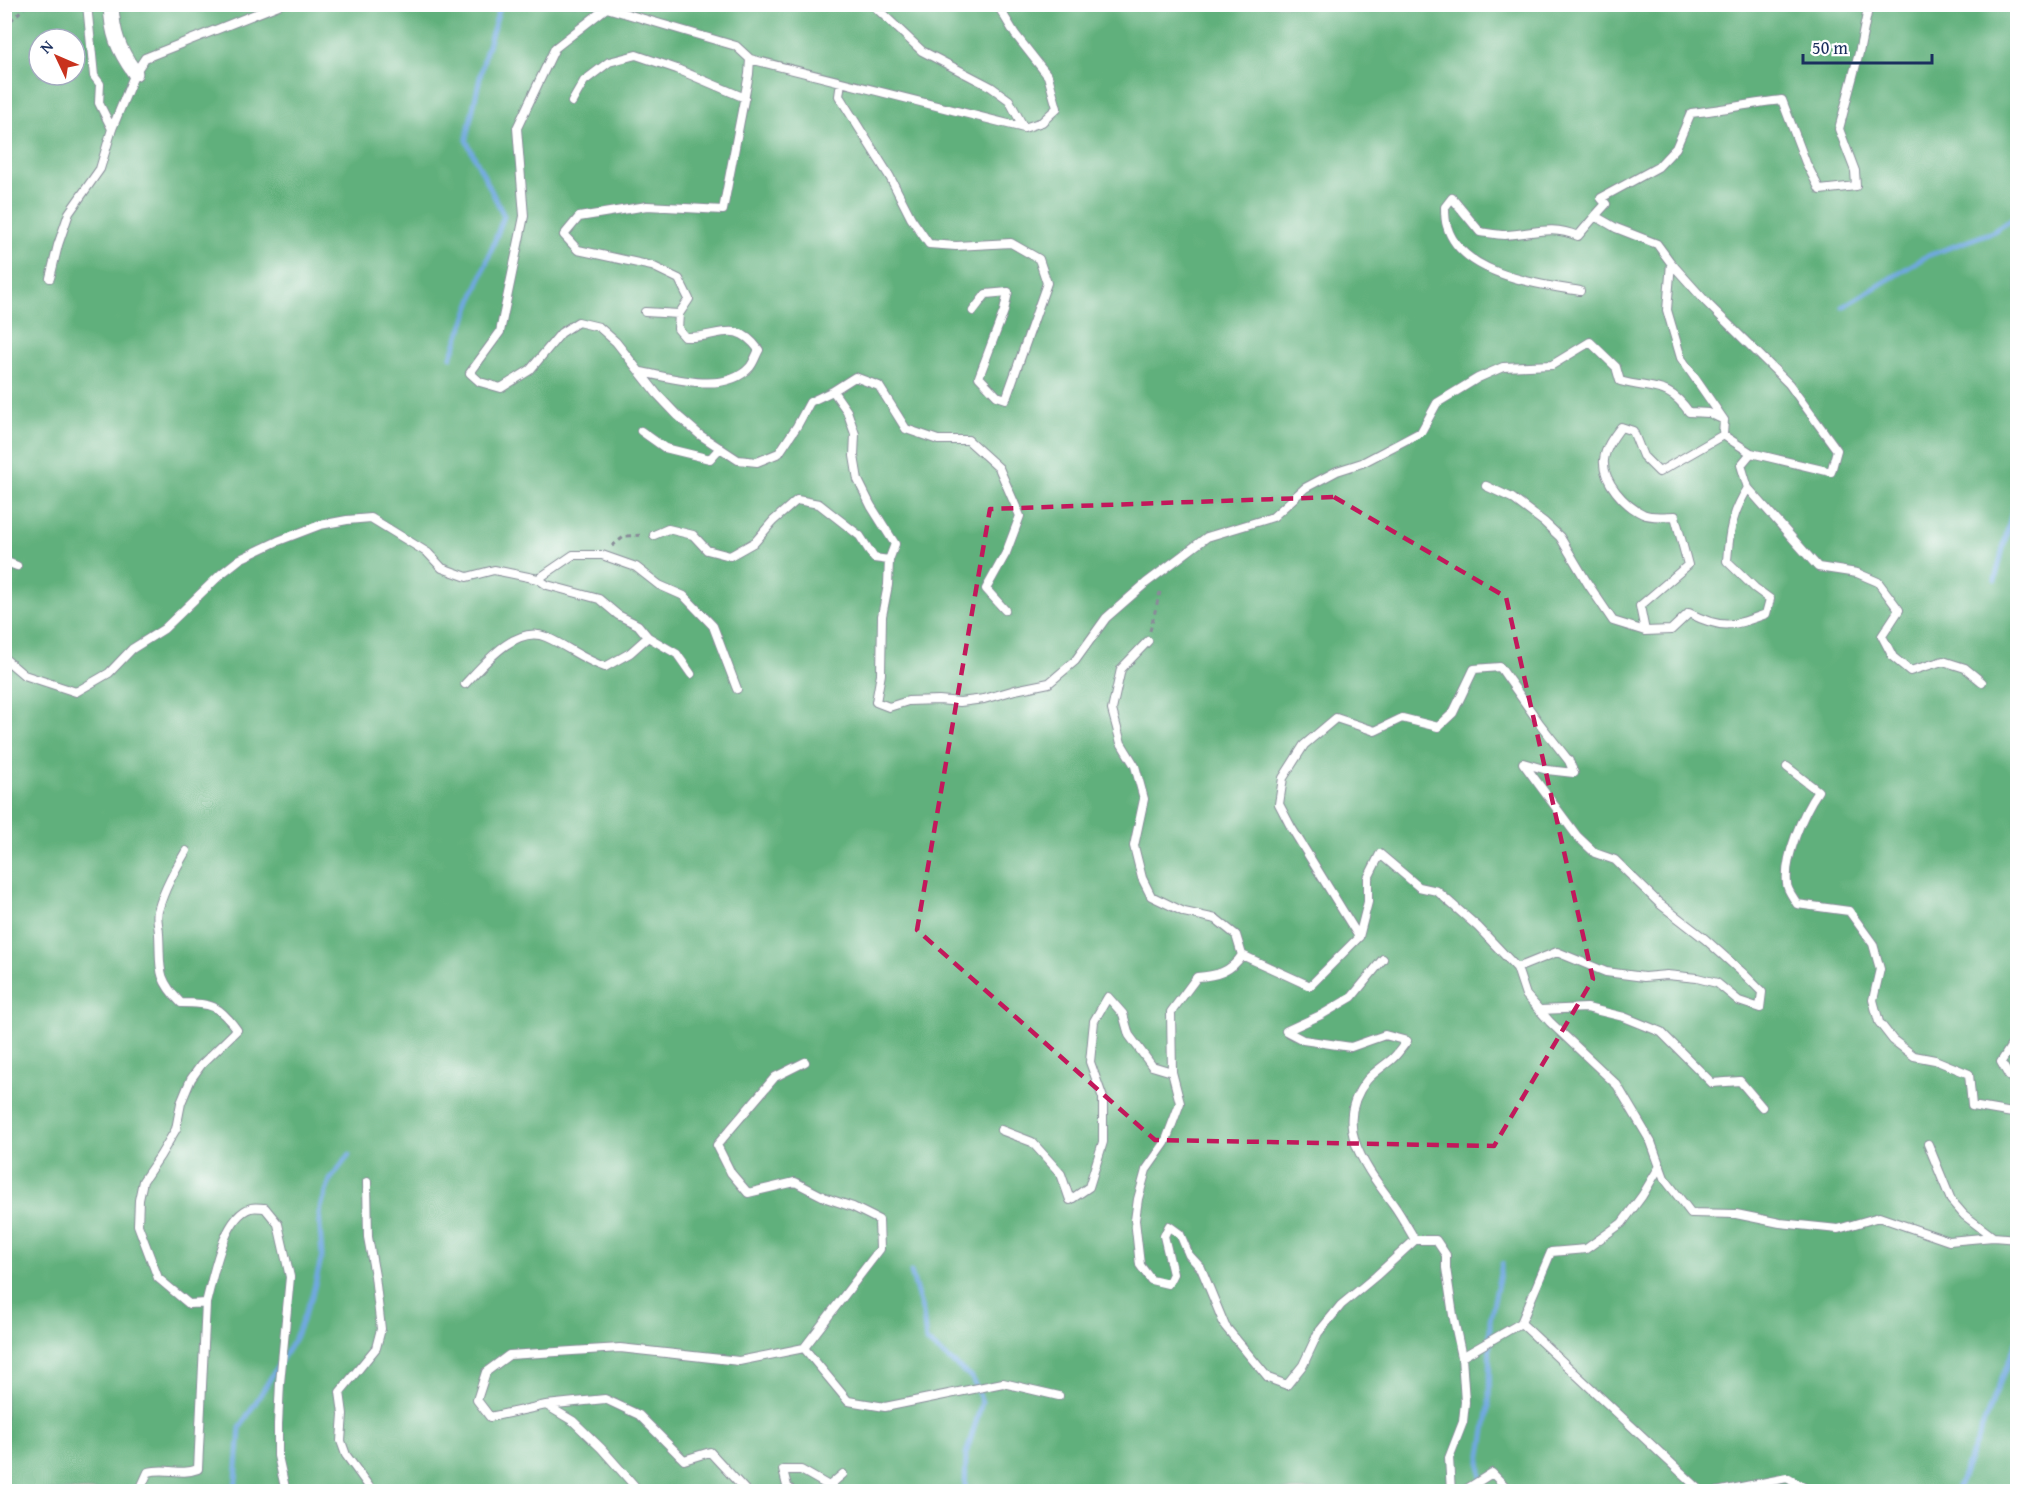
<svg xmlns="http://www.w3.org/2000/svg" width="2022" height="1496" viewBox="0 0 2022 1496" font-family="'Gentium Book Plus',serif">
<rect width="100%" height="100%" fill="#fff"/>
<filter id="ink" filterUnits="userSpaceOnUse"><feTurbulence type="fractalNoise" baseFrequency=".0167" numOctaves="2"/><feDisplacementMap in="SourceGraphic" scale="12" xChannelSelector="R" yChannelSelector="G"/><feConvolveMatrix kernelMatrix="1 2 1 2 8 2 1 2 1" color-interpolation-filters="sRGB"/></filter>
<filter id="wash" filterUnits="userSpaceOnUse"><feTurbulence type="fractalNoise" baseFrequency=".008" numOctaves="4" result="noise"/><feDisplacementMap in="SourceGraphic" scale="24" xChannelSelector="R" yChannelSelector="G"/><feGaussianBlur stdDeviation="1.35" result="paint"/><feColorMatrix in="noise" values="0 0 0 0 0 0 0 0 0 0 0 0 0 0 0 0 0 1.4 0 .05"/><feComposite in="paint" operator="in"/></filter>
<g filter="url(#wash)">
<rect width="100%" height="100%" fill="#f4e8d1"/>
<!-- forest -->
<path fill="#61b07c" stroke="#3e706d" stroke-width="1.5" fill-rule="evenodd" d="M5 5H2017V1491H5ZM39 39H75V75H39Z"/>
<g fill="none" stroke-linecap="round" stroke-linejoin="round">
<!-- stream -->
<path stroke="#6fa9df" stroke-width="5" d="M1843 307 1927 256 1992 232 2018 216
M451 357 504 216 466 140 485 55 501 4
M1995 580 2018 489
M911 1272 923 1313 926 1341 972 1378 982 1402 966 1454 965 1492
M235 1492 240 1428 295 1338 312 1296 322 1256 319 1213 330 1180 349 1155
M1482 1492 1480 1460 1489 1407 1490 1320 1502 1264
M1956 1492 2018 1338"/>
</g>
</g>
<g filter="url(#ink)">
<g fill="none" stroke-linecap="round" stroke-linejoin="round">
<defs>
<path id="service" d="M87 4 94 76 100 84 99 103 112 129
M496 4 501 7 522 4
M593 4 736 46 750 59 749 74 723 210 647 206 579 217 564 235 578 250 652 266 679 279 689 299 679 314 645 312
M872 4 922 51 991 87 1009 100 1024 128
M605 9 555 48 517 128 524 216 500 332 470 373 480 382 501 388 530 370 561 333 578 322 599 327 616 342 657 394 678 416 700 435 738 460 757 462 779 453 797 426 810 402 833 391 847 411 855 434 854 456 858 480 871 506 895 544 889 560 888 585 882 616 881 674 876 702 889 707 908 701 939 700 960 702 984 699 1015 690 1049 683 1075 661 1106 618 1146 583 1207 537 1273 517 1305 488 1337 471 1362 463 1421 432 1437 403 1478 378 1503 367 1552 365 1590 342 1616 367 1620 381C1652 390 1668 382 1689 412L1709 413 1724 420 1723 435 1751 453
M750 59 1024 128 1042 122 1057 108 1048 76 1015 34 997 4
M841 82 839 96 890 177 911 218 929 244 956 246 1011 243 1039 259 1047 283 1006 399 997 396 979 377 1004 311 1008 292 986 294 973 311
M572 102 584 81 609 62 636 55 677 69 745 98
M1671 263 1667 310 1681 358 1724 420
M50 278 58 245 69 213 100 169 112 129 135 73 145 58 281 4
M1580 291C1538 284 1461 275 1447 226 1445 220 1445 213 1445 207L1452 198 1480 232C1488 233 1497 235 1505 235 1533 234 1550 224 1578 236L1595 216
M641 372C673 378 725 395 750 367 754 362 756 355 759 350 735 317 718 339 685 337L678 329 679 314
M833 391 855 377 879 386 906 429 938 440H968L999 468 1020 516 1006 553 986 589 1005 610
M641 431 665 448 710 459 720 448
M1486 486 1512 498 1544 522 1560 537 1588 584 1613 621 1645 631 1671 630 1689 613C1722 630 1733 626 1766 614L1770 599 1755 588 1727 561C1729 532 1732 513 1748 488L1741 465 1751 453 1831 472 1837 450 1789 384 1707 303 1671 263 1657 244 1616 228 1595 216 1606 204 1601 198 1658 167 1676 148 1691 113C1722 110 1751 103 1782 100L1806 163 1820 190 1856 186 1855 171 1839 129 1859 53 1869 4
M1748 488 1818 567 1857 573 1878 582 1899 610 1882 636 1893 657 1910 671 1943 661 1965 668 1982 682
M654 535 668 529 693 535 707 550 730 556 755 542 773 521 797 500 819 504 860 536 874 558 889 560
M4 561 17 566
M1645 631 1640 606 1688 565 1675 516C1666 516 1651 518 1643 514 1625 506 1602 481 1604 460 1605 448 1614 436 1621 427L1633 431 1643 456 1659 472 1723 435
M648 637 677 654 691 674
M1148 641 1121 669 1112 710 1121 743 1135 766 1144 799 1134 846 1142 878 1151 896 1184 912 1216 919 1236 935 1242 955C1231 972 1216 976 1197 977L1171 1012 1172 1072 1180 1103 1165 1143 1146 1170 1138 1199 1135 1220 1140 1265 1151 1280 1168 1284 1173 1274 1164 1236 1169 1226 1180 1234 1189 1255 1201 1268 1225 1326 1268 1378 1287 1385 1303 1365 1318 1333 1341 1305 1376 1276 1415 1240H1436L1446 1255V1268L1453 1315 1462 1357 1465 1402 1463 1422 1449 1458 1451 1492
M4 658 24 675 76 692 109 673 132 649 164 629 221 574 240 559 278 541 320 525 347 520 371 518 428 553 442 568 467 577 494 570 538 579 573 555H602L636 567 659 585 684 596 713 626 737 689
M465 684C483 665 516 624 546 637 567 646 582 659 605 667L630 653 648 637 638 625 618 615 599 599 547 585 538 579
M1787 767 1818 791C1803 813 1784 857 1787 884 1787 890 1794 898 1797 904L1849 911 1873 944 1880 969 1873 1000 1879 1022 1893 1040 1914 1056 1935 1060 1969 1074 1972 1106 2018 1114
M186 851C175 870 164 889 158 911 156 918 159 927 159 934 161 967 155 977 181 1003 211 1003 219 1005 237 1030L201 1065 191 1079 181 1103 176 1129 160 1156 143 1181 139 1200 138 1225 158 1278 189 1304 206 1303C213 1278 223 1216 251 1208 255 1207 261 1208 265 1208L278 1224 290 1277 280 1383 278 1424V1456L286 1492
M1359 937 1291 827 1279 804 1283 778 1304 745 1336 718 1375 731 1402 718 1438 727 1453 713 1474 669 1500 667 1540 724 1569 761 1574 773 1547 770 1523 763 1577 836 1595 853 1615 860 1660 904 1705 939 1744 974 1762 992 1760 1008 1739 1001 1717 983 1697 978 1667 975 1644 977 1606 972 1557 952 1517 968
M1242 955 1310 986 1359 937 1368 902V878L1380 854 1419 887 1437 891 1478 927 1517 968 1526 995 1550 1022 1617 1085 1651 1142 1664 1178 1691 1213 1736 1214 1780 1223 1838 1229 1879 1217 1949 1241 1993 1237 2018 1239
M1383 959 1352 997 1323 1014 1286 1031 1303 1040 1351 1047 1385 1035 1407 1041C1402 1047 1398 1054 1392 1059 1384 1066 1374 1072 1367 1080 1331 1125 1365 1166 1393 1204 1401 1215 1408 1228 1415 1240
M1540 1010 1587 1008 1624 1017 1661 1032 1712 1083 1740 1081 1762 1107
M2018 1045 2011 1046 2001 1062 2009 1076 2018 1083
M1001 1130 1032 1142 1061 1174 1070 1200 1089 1187 1103 1142V1098L1090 1062 1094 1021 1108 997 1123 1014 1129 1035 1152 1066 1172 1072
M1928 1144 1951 1200 1964 1215 1993 1237
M367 1182 368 1237 375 1276 381 1329 376 1348 340 1392 343 1414 341 1441 346 1455 373 1492
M1521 1323 1702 1492
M804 1348 848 1401 885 1407 1003 1383 1059 1396
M1462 1357 1521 1323 1551 1252 1586 1249 1622 1223 1642 1196 1660 1166
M546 1405 605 1399 639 1415 684 1460 710 1452 747 1492
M139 1492 148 1472C169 1467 179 1476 198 1469L206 1303
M640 1492 601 1448 573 1421 546 1405 490 1417 477 1400 486 1372 509 1355 620 1348 739 1361 804 1348 880 1249 879 1220 853 1207 826 1198 795 1182 748 1193 731 1173 717 1145 775 1077 805 1062
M793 1492 787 1486 783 1470H801L829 1486 843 1474
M1462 1492 1492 1473 1511 1492
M1716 1492 1787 1478 1812 1492"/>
<path id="minor" d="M111 4C112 34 118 49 135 73"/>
</defs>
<!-- service casing -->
<use href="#service" stroke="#888c98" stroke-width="10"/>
<!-- minor casing -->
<use href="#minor" stroke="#888c98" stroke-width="17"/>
<!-- path -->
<path stroke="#888c98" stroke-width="3" stroke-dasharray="4.5 4.5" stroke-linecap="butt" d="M4 27 28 4
M612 546 625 536 644 535
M1150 631 1161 588"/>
<!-- service -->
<use href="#service" stroke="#fff" stroke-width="8"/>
<!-- minor -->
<use href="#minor" stroke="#fff" stroke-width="15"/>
</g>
</g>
<!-- marked area -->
<path fill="none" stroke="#c2185b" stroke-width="4.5" stroke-dasharray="12 8" stroke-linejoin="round" d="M1334 497 1506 597 1593 979 1494 1146 1155 1140 917 930 990 509Z"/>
<!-- margin -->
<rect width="2022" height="1496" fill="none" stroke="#fff" stroke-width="24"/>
<!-- north arrow -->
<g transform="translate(57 57) rotate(314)"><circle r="28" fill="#ffffff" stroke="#a4acbf" stroke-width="1.5"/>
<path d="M0-4.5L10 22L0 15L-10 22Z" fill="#c8321e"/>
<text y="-9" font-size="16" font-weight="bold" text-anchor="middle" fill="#1b2f5e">N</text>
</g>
<!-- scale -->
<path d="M1803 54v9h129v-9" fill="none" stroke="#1b2f5e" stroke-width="3"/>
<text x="1812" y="54" font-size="18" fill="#1b2f5e" stroke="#ffffff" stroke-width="4.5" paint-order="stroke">50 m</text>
</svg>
